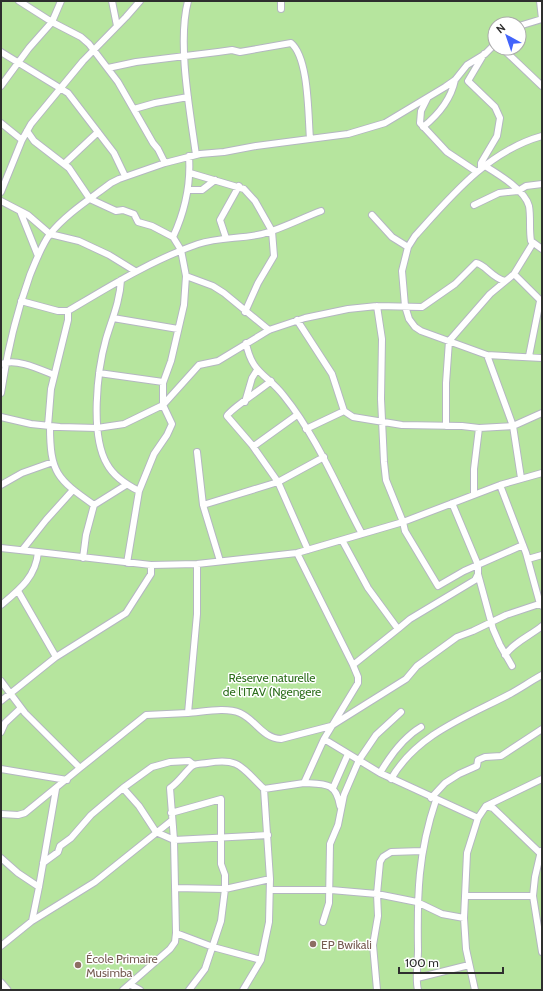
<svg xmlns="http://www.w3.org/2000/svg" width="543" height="991" viewBox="0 0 543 991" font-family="Cabin,sans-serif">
<rect width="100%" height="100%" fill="#efe9e1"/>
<!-- green -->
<path fill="#b6e59e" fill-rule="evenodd" d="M1 1H542V990H1ZM495 24H519V48H495Z"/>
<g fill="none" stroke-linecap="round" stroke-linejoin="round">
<defs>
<path id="minor" d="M19 1 52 22 81 37 89 44 118 82 153 143 158 149 165 163
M112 1 117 26
M188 1C177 43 190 111 196 155
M540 1 542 19
M281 9V1
M519 26 542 19
M502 48 542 86
M1 52 68 93 114 153 125 176
M108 68 136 62 218 52 232 50 240 52 291 43C309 58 308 115 310 139
M1 86 29 48 52 22 61 1
M427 99 421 111 420 123 447 152 477 172
M134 109 155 103 188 97
M1 123 22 140
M423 127C438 115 451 99 455 80
M27 131 34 141 69 168 90 199 116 211 123 210 134 214 138 222 152 226 173 237 181 250 186 276 184 305 171 361 163 383V405L172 424 167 435 154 454 139 491 127 563
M542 136C488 151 451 196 415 236L408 247 402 271 405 306 409 319 415 327 421 331 487 355 542 358
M64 164 98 132
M485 166C498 174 525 190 529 206 531 217 529 229 531 241L542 249
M481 168V163L497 136 500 118 495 107 468 81 484 54
M190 173 244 189 255 201 272 231 274 256 258 283 245 312
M188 190H202L215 180
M1 192 22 140 31 124 83 61 126 17 140 1
M1 201 28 215 50 234 79 241 109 255 135 271
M474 205 499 193 518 191 526 186 542 184
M20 211 38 256
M372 215 392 237 408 247
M173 237C185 211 191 185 189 156
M226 238 220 220 239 186
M514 274 542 302
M186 276 213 286 224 293 269 330
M121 280C120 301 112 319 106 339 97 371 90 435 107 464 114 477 127 485 139 491
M21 301 58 311H68C110 286 152 260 198 244 219 237 241 239 262 234 281 229 302 218 321 211
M377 306 382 339 381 399 384 462 386 480 403 522 405 531 438 586 464 571 523 545
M113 318 178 329
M297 320 332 374 344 411 353 417 402 425 462 426 479 428 513 426 542 413
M246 343C252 374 266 373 284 396 317 437 337 487 362 534
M487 355 513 426 521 478
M529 356 540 301
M1 364C17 358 39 369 54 375
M99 373 163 382
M271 381C262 389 229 410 227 416L252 445 278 482 308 550
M1 393C7 352 16 314 30 275 36 261 41 246 50 234 66 214 90 199 111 183L119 179 165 163 200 154 224 152 256 146 348 134 385 123 445 87 455 80 467 65 485 54 495 44
M245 402 252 378 257 370
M1 417 31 424 60 427 97 428 124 424 163 405 199 365 218 361 269 330 305 318 348 309 377 306 422 307 455 284 476 263C485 264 492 278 505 281
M48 426 51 389 68 320V311
M50 426C50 473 57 479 94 505
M446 426V383L449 341 490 294 514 274 533 243
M306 429 344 411
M254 446 297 415
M197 452 203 505 220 561
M1 485 22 473 53 462
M500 485 526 553 540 604 542 606
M474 494V469L479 428
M203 505 278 482 324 457
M1 548 38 552
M23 549 46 520 73 490
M297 553 353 665
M83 558 86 535 94 505 126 485
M528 559 542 555
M478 574 493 629 500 645 512 666
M18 591 56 657
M1 605C19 590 36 577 38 552L151 565 197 564 297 553 403 522 500 485 542 473
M398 629 410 619 475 580 478 574V565L452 503
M505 655C514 642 530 636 542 626
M1 681 25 713 80 768 25 813 18 815 1 814
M1 701 56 657 126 613 151 574V565
M188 713C203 712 226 707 240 713 256 720 262 738 281 739L331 726 406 679 417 666 457 637 473 631 506 615 542 603
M1 732 5 723 21 708
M324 739 358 683V677L353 665 398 629 368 588 342 540
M80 768 146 715 188 713 197 614V564
M1 769 67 780
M380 773C390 756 404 737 421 727
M391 779C417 734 466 717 510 694 521 688 531 681 542 675
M304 783C325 784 336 782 340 806
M123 788 139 806 156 832 174 840 268 835
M333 788 348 754
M264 789 304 783 324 739 380 773 478 818 486 806 493 808 540 853
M431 798 445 783 459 774 477 766 478 760 485 757 501 756 542 729
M486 806 542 779
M171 813 221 799V864L225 875V889L221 921 205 969 189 990
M541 851 535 877 533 896 542 952
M1 858 18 873 39 887
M43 863 58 852 60 846 71 838 91 815 123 788 152 767 170 762 189 761 194 765
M175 888 225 889 270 879
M270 890H331L377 894 417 902 442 914 464 918
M465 896H533
M32 921 39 887 56 789
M323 922 329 903 330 844 338 825 344 795 359 760 376 735 401 712
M176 933 213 947 261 960
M1 946 32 921 95 882 171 821
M417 978 469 965
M131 985 140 990
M123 990 170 949 175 942 176 933 174 840 170 788C179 782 184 773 192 766 196 763 203 764 207 763 240 757 242 768 264 789L270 879 269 922 261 960 243 990
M377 990 373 945 378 916 377 894 380 862 383 857 391 852 422 851
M418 990C415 978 418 963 418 950 417 895 418 853 436 800
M475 990 466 949 464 918 467 853 478 818"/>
<path id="tertiary" d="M1 983 7 990"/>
</defs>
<!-- minor casing -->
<use href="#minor" stroke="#b4b7c1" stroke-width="8"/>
<!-- tertiary casing -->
<use href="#tertiary" stroke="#b4b7c1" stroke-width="9"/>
<!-- minor -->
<use href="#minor" stroke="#fff" stroke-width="6"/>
<!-- tertiary -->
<use href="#tertiary" stroke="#fff" stroke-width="7"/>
</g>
<!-- markers -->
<g fill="#8d6e63" stroke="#fff" stroke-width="1.5">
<circle cx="313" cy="944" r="4"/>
<circle cx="78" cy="965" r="4"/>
</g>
<g text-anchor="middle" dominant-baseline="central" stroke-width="3" stroke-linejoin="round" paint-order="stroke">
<!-- park labels -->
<g font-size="12" fill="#2c6e1b" stroke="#fff">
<text x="272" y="677">Réserve naturelle<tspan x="272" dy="14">de l'ITAV (Ngengere</tspan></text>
</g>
<!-- education labels -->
<g font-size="12" fill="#785e54" stroke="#fff" text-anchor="start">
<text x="321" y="944">EP Bwikali</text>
<text x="86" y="958">École Primaire<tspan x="86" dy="14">Musimba</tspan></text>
</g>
</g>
<!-- border -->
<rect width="543" height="991" fill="none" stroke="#2e2e2e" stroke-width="4"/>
<!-- north arrow -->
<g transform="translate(507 36) rotate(320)"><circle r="19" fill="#ffffff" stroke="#ababab"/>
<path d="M0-3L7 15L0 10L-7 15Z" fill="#4264fb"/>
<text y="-6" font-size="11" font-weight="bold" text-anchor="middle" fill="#2e2e2e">N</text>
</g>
<!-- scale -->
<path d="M399 967v6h104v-6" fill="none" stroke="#2e2e2e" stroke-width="2"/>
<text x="405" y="967" font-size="12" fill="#2e2e2e" stroke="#ffffff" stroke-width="3" paint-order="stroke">100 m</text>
</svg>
